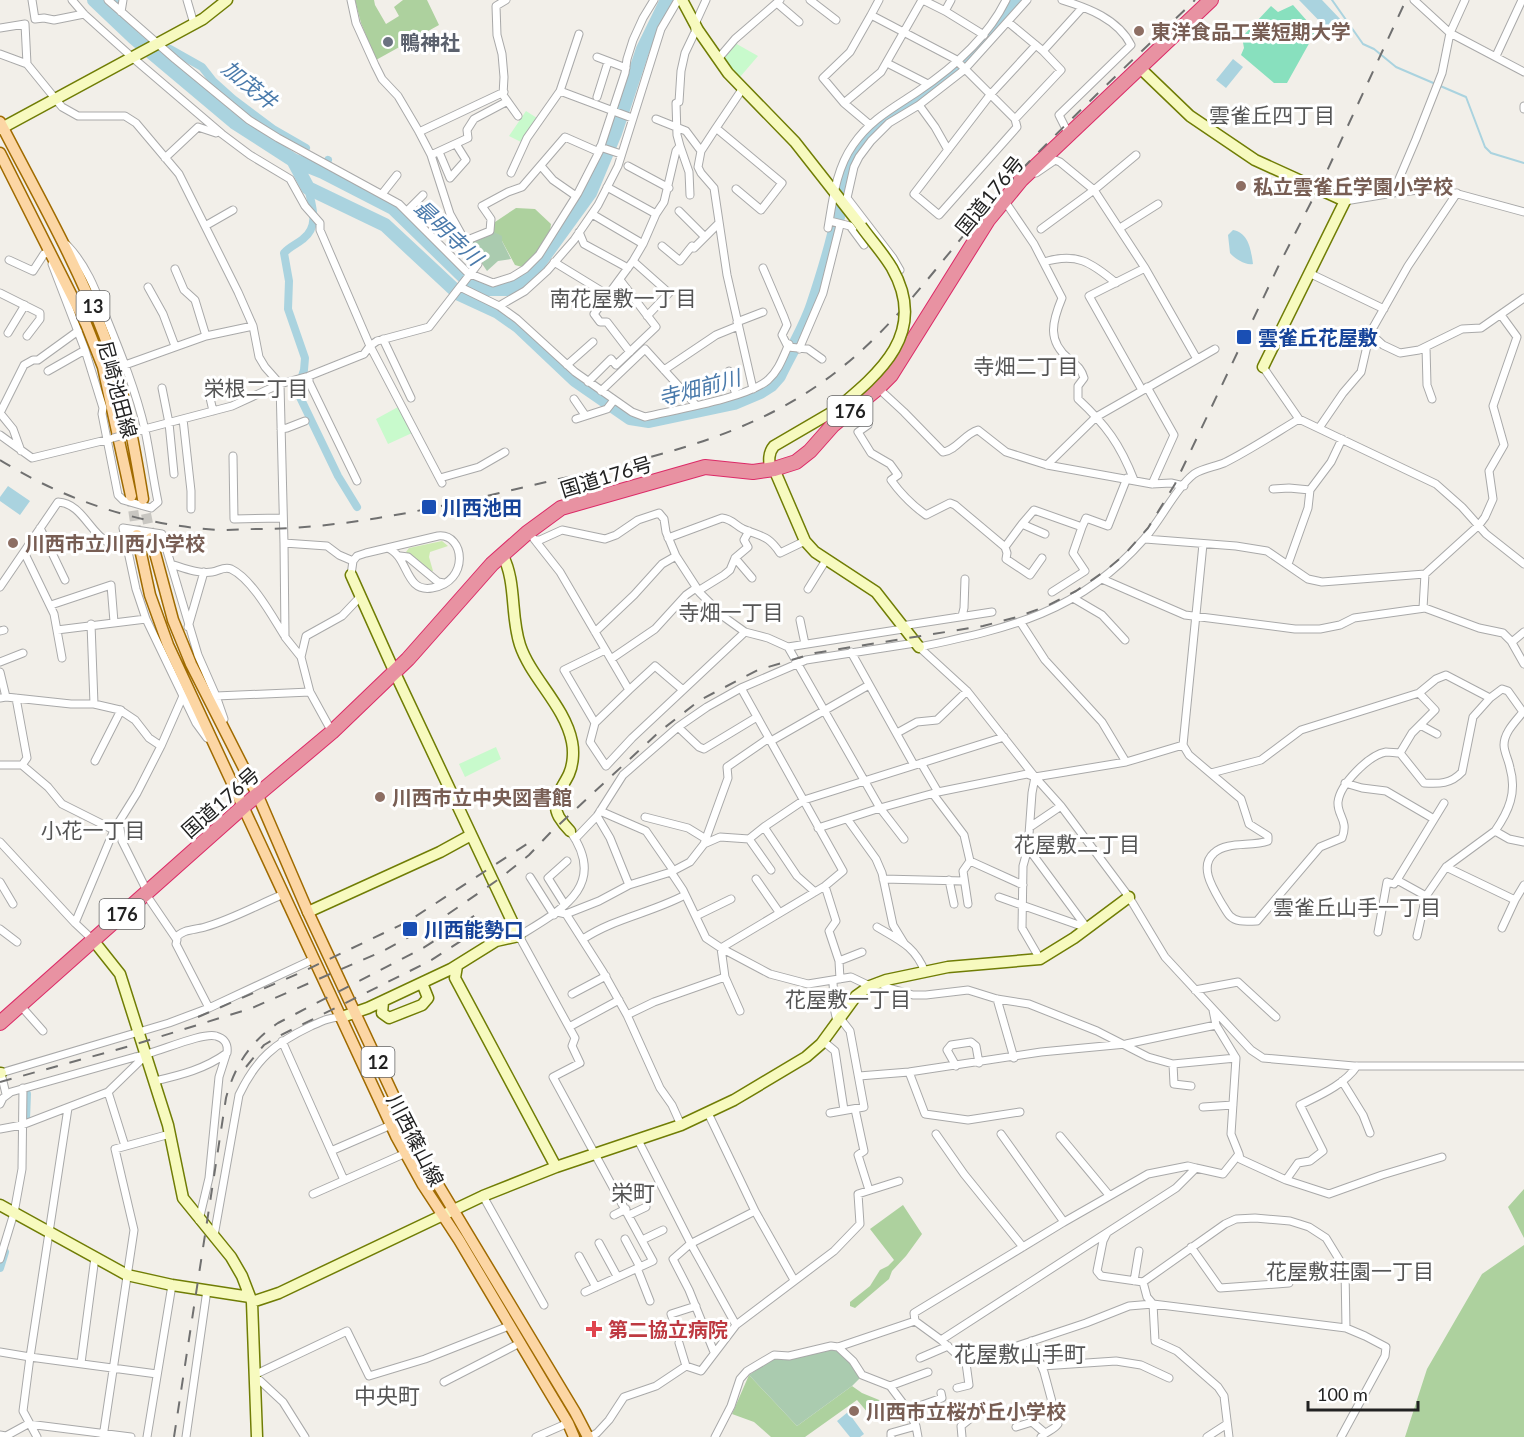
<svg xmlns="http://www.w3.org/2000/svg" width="1524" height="1437" viewBox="0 0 1524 1437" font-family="Lato,'Noto Sans JP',sans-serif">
<rect width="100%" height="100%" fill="#f2efe9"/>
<!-- grass -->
<path fill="#cdebb0" d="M442 541 448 546 430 552 429 557 433 571 430 572 406 552 409 548Z"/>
<!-- forest -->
<path fill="#add19e" d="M355 0H374L375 5 386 24 399 16 394 7 403 0H427L439 25 376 60 361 23Z
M516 208 535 209 551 224C550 241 533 256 522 267L515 265 502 241 492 231V224Z
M1524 1189V1238L1508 1207Z
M903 1205 922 1234 906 1256 892 1271 889 1279 855 1308 850 1306V1302L870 1286 880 1270 888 1266 894 1260 870 1229Z
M1524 1245V1437H1405L1427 1369 1482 1274Z
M749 1375 797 1426 852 1386 862 1393 884 1402 883 1421H875L857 1400 805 1437H771L754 1422 732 1414Z"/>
<!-- cemetery -->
<path fill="#aacbaf" d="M492 231 502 236V241L511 259 498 261 487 271 468 243Z
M830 1347C845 1351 853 1365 861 1377L852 1386 797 1426 749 1375 773 1359 793 1358Z"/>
<!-- park -->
<path fill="#c8facc" d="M735 43 758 56 740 77 723 58Z
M526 111 537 118 521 142 509 136Z
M398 407 412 433 388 444 376 419Z
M496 747 501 759 465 777 459 764Z"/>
<!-- pitch -->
<path fill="#88e0be" d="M1293 5 1316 31 1287 83H1274L1241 55 1244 48 1242 37 1271 6 1278 12Z"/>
<!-- water -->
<path fill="#aad3df" d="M1299 0H1322L1343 22 1331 33Z
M1233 59 1243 67 1226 88 1216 80Z
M1233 230C1249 233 1251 250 1253 264 1246 266 1234 258 1230 253L1228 235Z
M8 486 30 501 20 515 0 501V497Z
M848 1412 864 1434 860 1437H850L837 1421Z"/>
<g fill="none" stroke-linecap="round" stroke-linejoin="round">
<!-- stream -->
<path stroke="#aad3df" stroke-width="2" d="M1332 0 1363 44 1374 49 1396 67 1466 97 1485 147 1491 153 1524 163"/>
<!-- canal -->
<path stroke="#aad3df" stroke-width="8" d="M114 0 117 4
M170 49 202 67 213 81 233 99 273 129 306 148
M323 172 328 160
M308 188C312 206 320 226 303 239 297 244 289 247 284 253L289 281 288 309 305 358 304 370 297 391 338 476 357 507
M26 1119 27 1094
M0 1268 5 1252"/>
<!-- river -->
<path stroke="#aad3df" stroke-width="14" d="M94 0 134 38 234 122 293 160 323 172 393 208 464 277 484 289H508L529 277 590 193 615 133 643 49 667 0
M293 160 308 188 385 225 459 294 498 312 518 326 575 380 630 418 649 421 734 403 760 392 771 385 779 376C790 353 805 329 813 305 823 275 833 243 839 212 845 181 850 151 874 129L958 69 998 27 1015 0"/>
<!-- primary-tunnel -->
<path stroke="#c8c6c1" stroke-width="10" stroke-dasharray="10 5" stroke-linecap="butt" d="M131 496 137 535
M143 499 151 538"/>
<defs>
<path id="street" d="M32 0 35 19 44 18 54 20 84 14
M72 0 84 14 133 58 222 134 250 155 290 179 305 206 320 223V230L370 346 442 483
M108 0 175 59 249 120 278 138 399 204 468 273 493 283 512 277 525 269 539 255 578 193 599 152 625 73 627 59 633 40 643 18 654 0
M187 0 194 24
M351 0 356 23 375 65 382 79 398 96 418 130 431 155 450 214 478 264 460 287
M506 0 496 6 497 35 502 54 504 77 503 95 518 116
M810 0 836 20
M879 0 871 15 955 59 1015 119 1061 70 1043 51 1008 22
M923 0 945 11 951 0
M1062 0C1088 8 1118 19 1131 45L1059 115 1068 133
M1414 0 1450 33 1524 72
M777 3 799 22
M945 11 984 35
M121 12 123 0
M871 15 850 52 823 78 844 103 881 72 922 0
M0 28 25 24 27 64 62 107 78 116H125L136 123 179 174 238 292 253 326 259 357 265 367 280 384 284 543
M1043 51 1082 8
M0 54 27 64
M1496 56 1522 0
M597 57 626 68
M718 59 735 39 780 0
M887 63 928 84
M560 91 632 118
M597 97 608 62
M844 103 870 125
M919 105 935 127 948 150
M1524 106V109
M656 119 686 131 701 151
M1015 119 1017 127 939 215 914 194 990 95 1036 45
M716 128 701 151 698 167 701 173 714 188 727 275 753 389
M419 132 504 92
M680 146 689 172 690 195
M600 147 621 154
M439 152 450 178 466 160 456 144
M431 155 468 138 467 130 474 119 506 102
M165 158 198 127 216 133
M541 166 553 180 576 196
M628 166 669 188
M511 173 527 138 560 91 579 34
M1036 173 1055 160 1060 162 1094 190 1145 268
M607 187 656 214
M736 189 761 210 782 183 716 128 743 88
M1393 193 1416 139 1442 73 1450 33 1465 0
M382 194 397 175
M1004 200 1034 244 1062 298C1052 322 1047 341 1069 359 1077 366 1081 368 1084 378L1078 386V399C1106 425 1120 444 1134 480
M1345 201 1393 193 1436 188 1524 212
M407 211 423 195
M679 211 705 237
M592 214 643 244
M830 221 850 226 864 245
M205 226 233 210
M828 228C833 199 836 169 853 145 870 120 893 108 917 92 953 68 987 39 1006 0
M1120 228 1158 204
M1041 229 1094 190 1136 155
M579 232 584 244 628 268
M465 241 490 231 491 219 482 206 508 192 522 187 565 137 599 152
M662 246 680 261 692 246 694 248 719 223
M9 260 33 271 44 254 49 253
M633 261 669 293 647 316
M554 262 608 295
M1044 262C1076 252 1091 262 1116 283
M52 264 85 350 103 408 102 414 118 495 123 500 151 508 158 502C153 478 150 454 145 430 136 391 121 354 106 317 96 291 87 266 67 245
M763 268 784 317 787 325 782 335 788 347 808 349 822 359
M175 269 184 290 195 300 206 336
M900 270 893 258 847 198 854 167 859 157 871 141 889 123 919 105 964 70 1027 0
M1309 273 1384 309
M148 287 163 314 175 346
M0 293 40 313V319L27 336
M499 306 525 291 547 271 574 240 598 205 618 166 661 29 678 0
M737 322 763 312
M8 333 25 305
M1370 333 1383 345 1400 353 1419 350 1462 329 1481 328 1524 298
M383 339 411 398
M1426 347 1427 385 1432 399
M799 349 823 293 840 225
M630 352 607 322H600L594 314 633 261 643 244 656 214 664 202 676 151 680 146 677 135 676 103 679 102 681 71 685 53 695 32V24L706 0
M125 365 206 336 253 326
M567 365 593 342
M1263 367 1299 419 1436 484 1462 507 1486 534 1524 564
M664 370 716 335 738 326
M48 371 85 350
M729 371 736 395
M309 376V382L357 481
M588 382 611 359 616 365 656 327 620 280
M1147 387 1174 435 1152 484
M162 388 169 423 174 474
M878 388 904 412 943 452C957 450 964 434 978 430L1006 452 1047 465 1152 484 1171 483 1184 486
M208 389 213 411
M1142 390 1089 296 1145 268 1197 359
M601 391 645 349 696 405
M574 399 585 415
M855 407 868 425 858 432 871 453 890 464 898 475 891 480C901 494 912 505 926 515L950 503 955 505 1005 547 1007 553 1006 559 1030 575 1042 558
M183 419 191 491V509
M576 419 607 409 614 400
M1319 428 1343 393 1361 372 1370 333 1408 266 1457 193
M281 429 287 428 305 421
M137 431 232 406 280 384 309 376 364 354 370 346 377 341 429 327 460 287 499 306 517 319 575 372 632 412 645 417C674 410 747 398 768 380 779 370 783 357 789 344
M0 435 32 458 110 439
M21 451 13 429 0 413 24 365 33 360H38L78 331
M233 456 234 519 282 518
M1047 465 1096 417 1215 349
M440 478 479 467 505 452
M1273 489 1289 488 1310 490
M1022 524 1034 510 1082 527 1086 518 1108 526 1127 478
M40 528 65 580
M668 538 722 518C732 519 735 525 743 529 762 537 768 535 780 553L805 541
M534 539 560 572 629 690 595 723
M1145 539 1236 546 1267 551 1308 579 1322 582 1425 574
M535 540H540L562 530 605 539 616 535 638 520 659 513 664 519 666 532 676 556 700 593 724 617 745 632 768 638 788 647 903 629
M1203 544 1183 745 1189 755 1241 799 1249 824 1268 836V841C1251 847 1227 841 1214 853 1198 867 1214 890 1222 904 1224 907 1227 913 1230 916 1237 923 1248 921 1257 921L1320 847 1342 838C1349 820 1337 816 1338 802 1340 784 1369 755 1386 752 1390 752 1396 753 1400 753L1412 733 1435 710 1419 693 1301 730 1261 760 1211 773
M1005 547 1022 524 1045 534
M24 552 54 614 62 658
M400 556 408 557 438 582 444 583
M735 558 752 578
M171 564C184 568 198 574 212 572 219 571 224 566 231 569 252 579 272 616 284 635
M1288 564 1308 508 1310 490 1331 462 1342 439
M351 575 353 561 357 556 366 553 438 536C465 533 470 582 432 588 404 593 409 555 387 548
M1102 579 1185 615 1295 629H1320L1340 625 1354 618 1425 608 1479 628 1503 633 1511 641 1524 664
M0 587 58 502C81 503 89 531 107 542 112 545 120 546 126 546
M808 589 826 560
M698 591 724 575 730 570 735 558 748 547 744 540 749 531
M1052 592 1085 571 1073 553 1082 527
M1073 598 1102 615 1125 640
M51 605 111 585 114 622
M1423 608 1425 574 1479 525 1485 517 1493 499 1489 471 1504 445 1493 406 1517 337 1501 315
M962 616 964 608 965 579
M800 620 805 644
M91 624 94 704
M901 626 992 612
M188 627 204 572
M57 630 146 619
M0 631 4 630
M595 632 634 595 662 564 676 556
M1512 642 1524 632
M788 647 880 808 904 839
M919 647 967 691 1035 777 1061 806 1129 897 1165 957 1251 1050 1263 1058 1354 1066H1524
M919 647C1010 628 1079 613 1144 539 1160 521 1176 488 1194 474 1203 468 1214 467 1224 463 1250 450 1274 434 1299 419
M605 650 564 670 595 723 590 742 606 766 632 738 745 632
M851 652 914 765
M301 657 285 637 284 543 327 546 339 555 353 561
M611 659 655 629 686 595 696 588
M0 662 23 653
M0 672 6 697
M629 690 655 666 683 690
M310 692 301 657 306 636 342 616 360 597
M1419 693 1436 679 1446 675 1490 698 1502 689 1508 691 1523 712C1516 721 1504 732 1504 745 1504 752 1509 761 1510 768 1517 792 1509 811 1495 831
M216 696 310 692 332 732
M0 698 6 697 71 704H94L120 710 135 720 149 738 161 746
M16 698 27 758 22 765
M1420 725 1437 734
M678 727 699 747 704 749 757 717
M897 733 917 722 937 720 967 691
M207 738 196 723 146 619 136 589 123 528 162 534 198 655 216 696 224 719
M771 741 869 685
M1400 753 1424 783C1439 784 1451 784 1462 772L1473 717 1490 698
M95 761 121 710
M1126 762 1183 745
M921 763 938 792
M0 765H22L48 787 62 804 114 830
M1035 777 1032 793 1028 848 1023 866 1022 928 1040 959
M1345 783 1362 788 1386 791 1434 819
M933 794 964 835 970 861
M600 811 646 831 673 870
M597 816 610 838 629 885
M645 817 688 828 706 839
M848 820 876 859 882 873 893 925 904 943
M119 822 122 841 145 887V893L177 940 176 944 209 1008
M764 827 797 876 815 892
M1030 827 1061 806
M818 828 880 808 938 792 1027 774 1035 777 1126 762 1102 722 1045 660 1021 623
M570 831C609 886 561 910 519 936L575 1038 572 1046 580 1063 553 1077 653 1261 585 1292
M575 839 597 816 623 775 678 727 707 707 741 688 806 660 915 643
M749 839 771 870
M0 842 75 923
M704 844 728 778 727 767 769 738
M1446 867 1515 900 1524 885
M671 872 683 890 706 938 721 948 770 974 808 984 851 977 870 986
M530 877 554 915
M756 879 779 912
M883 879 964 881
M949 880 954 904
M1397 880 1426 896
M0 882 13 904
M825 886 836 921 829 931 839 961 840 979
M999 897 1087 928 1028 848
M968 904 963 871 970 861 1023 885
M565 905 548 878 567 861
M557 912 566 914 599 901 629 885 671 872 690 862 704 844 720 837 749 839 764 827 804 800 1004 737
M566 914 603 972 627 1015 660 1088 672 1105 681 1125
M696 916 731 899
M877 927C899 940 915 946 925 972
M1502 928 1515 900
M0 929 17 942
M1378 932 1387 882 1394 884 1397 880 1444 803
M1417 936 1426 896 1446 867 1495 831 1509 839 1524 842
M176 938C182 929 196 930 205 927 233 919 257 905 284 894
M583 939C615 918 651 913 685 895
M93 940 75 923 114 830 137 793 161 746 183 696
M839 961 862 952
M725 977 740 1011
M833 981 834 1007 837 1022
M878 982 889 988 913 995H926L968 990 997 999 1029 1004 1097 1031 1148 1057 1173 1064 1236 1058
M1195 990 1238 982 1276 1017
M572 994 606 976
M997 999 1014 1058
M20 1005 43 1031
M627 1015 654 1002 725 977 721 948 825 886 843 871 741 688
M569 1027 619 1000
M282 1041 344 1180
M823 1041 835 1051 844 1110
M1173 1064 1174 1084 1191 1086
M956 1066 947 1050 951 1045 971 1042 976 1046 979 1063
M909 1072 925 1114 968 1120 1020 1112
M859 1076 909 1072 1041 1052 1126 1044 1216 1025 1213 1010
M1342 1081 1363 1115 1370 1133
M108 1092 125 1146
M6 1094 1 1073 169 1023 209 1008 314 959
M0 1104 3 1098 11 1092 135 1057C155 1054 201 1032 216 1036 226 1039 228 1045 227 1053 205 1069 181 1075 155 1081
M1203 1107 1233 1105
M855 1109 864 1151 858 1155 869 1190
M708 1113 755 1211 794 1280
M830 1113 864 1107 850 1031 840 1018
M0 1129 22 1125 108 1092 146 1055
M936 1134 964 1174 1023 1247
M1001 1134 1064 1222
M1060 1136 1109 1195
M638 1140 691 1244 736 1325
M331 1151 391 1125
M1239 1154 1240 1159 1286 1180 1329 1194 1382 1175 1442 1157
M1286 1180 1298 1163 1310 1161 1323 1151 1300 1105C1320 1095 1344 1085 1357 1066
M313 1194 406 1153
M483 1196 544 1305
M614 1215 626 1209
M629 1215 646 1207
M199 1220 209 1178 219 1077 226 1055
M1107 1233 1103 1241 1097 1271 1101 1276 1143 1282 1147 1297 1153 1304 1155 1341 1177 1351 1218 1387 1224 1396 1229 1437
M214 1236 239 1095C256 1059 275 1043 311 1026 322 1021 330 1017 342 1017
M625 1239 640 1267
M642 1240 663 1230
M599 1243 617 1276
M1191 1247 1220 1288 1289 1283
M579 1256 596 1287
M0 1259 14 1213 22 1169 23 1088
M637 1268 650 1301
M1134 1281 1139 1251
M1143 1282 1225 1224 1236 1219 1255 1218 1290 1221 1309 1227 1326 1238 1345 1269 1346 1328 1365 1336 1386 1347 1385 1356 1341 1437
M915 1321 914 1313 1064 1222 1148 1174 1188 1166 1196 1168
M676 1328 671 1314 696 1306
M941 1340 966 1363 1086 1323 1129 1306 1153 1304 1346 1328
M1031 1341 1044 1372 1058 1424C1053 1431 1046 1431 1041 1437
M679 1343 686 1366
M838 1347 853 1361 862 1375 890 1386 908 1410 916 1426 891 1433V1437
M0 1352 30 1357 68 1108
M714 1352 689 1290 673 1259 690 1244 755 1211
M920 1358 948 1346
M81 1363 95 1257
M1042 1366 1116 1361 1141 1365 1169 1378
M444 1382 520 1343
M890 1386 928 1372
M957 1388 969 1385 966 1363
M908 1410 942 1398 941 1393
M916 1426 918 1437
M1016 1427 1032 1422 1045 1433
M0 1435 6 1436 28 1424 131 1437
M37 1437 23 1411 30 1357 157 1374
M103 1437 134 1230 115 1149 170 1134
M147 1437 172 1285
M186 1437 207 1290
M305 1437 283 1402 254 1375 347 1331 369 1376 425 1359 509 1326
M536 1437 568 1423
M590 1437 597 1433 609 1420 624 1397 656 1386 686 1366 701 1371 736 1325 834 1251 860 1224 858 1194 899 1181
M715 1437 731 1406 740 1379 747 1371 774 1355 789 1356 831 1346 838 1347 915 1321 941 1340 1176 1188 1196 1168 1223 1174 1239 1154 1231 1134 1236 1058 1216 1025
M962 1437 961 1426 971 1418 968 1411
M1207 1437 1227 1424"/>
<path id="secondary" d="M682 0 698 30 728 73 795 142 861 226
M1139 67 1190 116 1255 160 1345 201 1263 367
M0 129 203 19 227 0
M774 469 805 541 815 552 876 592 919 647
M770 470C769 461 768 453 774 446L834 411
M502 554C517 582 510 615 520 645 531 678 565 706 572 742 574 752 573 765 569 774 562 789 550 800 559 817 562 822 566 827 570 831
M351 575 395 673 519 936
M308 912 440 852 471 835
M93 940 120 974 168 1125 183 1198 231 1257 242 1276 252 1302 257 1437
M457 966 455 978 556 1167
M383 1002 382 1013 389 1018 422 1005 428 998 422 983
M342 1017 368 1008 451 969 496 941 519 936
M0 1073H1
M0 1205 127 1275 172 1285 250 1297
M252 1302 279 1293 483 1196 556 1167 681 1125 734 1100 806 1057 821 1044 856 996 870 986 886 980 948 967 1040 959 1074 938 1129 897"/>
<path id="primary" d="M0 122C36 192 76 261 104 335 124 387 134 444 143 499
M0 153 86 324 103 367 131 496
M137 535 150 595 168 645 396 1136 423 1185 459 1240 544 1383 568 1423 574 1437
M151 538 173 620 191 664 258 796 308 912 425 1163 575 1412 588 1437"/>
<path id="highway" d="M0 1023 244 806 332 732 408 659 492 564 527 533 561 508 705 467 753 472 774 469 796 462 810 451 833 425 878 388 891 375 988 220 1021 180 1211 0"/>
</defs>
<!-- street casing -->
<use href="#street" stroke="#a9a9a9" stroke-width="9"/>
<!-- secondary casing -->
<use href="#secondary" stroke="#707d05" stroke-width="13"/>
<!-- primary casing -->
<use href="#primary" stroke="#a06b00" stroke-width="13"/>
<!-- highway casing -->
<use href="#highway" stroke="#dc2a67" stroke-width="16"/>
<!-- street -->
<use href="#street" stroke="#fff" stroke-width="7"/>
<!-- secondary -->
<use href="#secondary" stroke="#f7fabf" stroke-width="10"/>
<!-- primary -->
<use href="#primary" stroke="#fcd6a4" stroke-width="10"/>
<!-- highway -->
<use href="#highway" stroke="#e892a2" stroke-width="14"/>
<!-- rail -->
<path stroke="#707070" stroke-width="2" stroke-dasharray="12 12" stroke-linecap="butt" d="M0 460C66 501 140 525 218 530 232 530 246 529 260 529 352 528 440 507 529 486 639 460 751 441 841 368 905 317 950 247 1005 187 1066 122 1131 62 1195 0
M198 1017 302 972 407 922 536 838
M246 1067 264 1045 279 1036 430 961 484 926
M0 1082 130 1046 252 1008 383 951 438 921 499 879 529 855 550 833 659 732 700 700 758 670 815 653 983 626 1017 617 1047 606 1076 591 1105 571 1124 555 1148 528 1175 484 1278 267 1327 171 1406 0
M174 1437 226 1098C235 1065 250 1042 278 1023L423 948 482 911"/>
<defs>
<path id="street-bridge" d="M113 438 137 431"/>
<path id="secondary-bridge" d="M834 411C880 373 929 333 892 268 883 253 871 240 861 226"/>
</defs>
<!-- street-bridge casing -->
<use href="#street-bridge" stroke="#a9a9a9" stroke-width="9" stroke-linecap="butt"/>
<!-- secondary-bridge casing -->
<use href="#secondary-bridge" stroke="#707d05" stroke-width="13" stroke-linecap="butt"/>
<!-- street-bridge -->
<use href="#street-bridge" stroke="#fff" stroke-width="7"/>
<!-- secondary-bridge -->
<use href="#secondary-bridge" stroke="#f7fabf" stroke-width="10"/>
</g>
<!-- markers -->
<g fill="#8d6e63" stroke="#fff" stroke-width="2">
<circle cx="1139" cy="31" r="6"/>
<circle cx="1241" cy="186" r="6"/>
<circle cx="13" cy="543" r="6"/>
<circle cx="380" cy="797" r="6"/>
<circle cx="854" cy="1411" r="6"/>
</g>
<circle fill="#6b7280" stroke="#fff" stroke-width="2" cx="388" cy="42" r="6"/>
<g fill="#1a4fb4" stroke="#fff" stroke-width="2">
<rect x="1236" y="329" width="16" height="16" rx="3"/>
<rect x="421" y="499" width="16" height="16" rx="3"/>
<rect x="402" y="921" width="16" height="16" rx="3"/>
</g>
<path fill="#e0444e" stroke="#fff" stroke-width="2" d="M591 1320h6v6h6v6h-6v6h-6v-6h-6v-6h6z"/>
<g text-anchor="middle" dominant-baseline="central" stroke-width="6" stroke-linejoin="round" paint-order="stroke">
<!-- shield labels -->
<g fill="#fff" stroke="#646464" stroke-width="1.5">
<rect x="76.5" y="291" width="33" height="30" rx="4.5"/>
<rect x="827.5" y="396" width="45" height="30" rx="4.5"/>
<rect x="99.5" y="899" width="45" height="30" rx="4.5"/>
<rect x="361.5" y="1047" width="33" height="30" rx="4.5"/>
</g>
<g font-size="18" font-weight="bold" fill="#222">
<text x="93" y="306">13</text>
<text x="850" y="411">176</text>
<text x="122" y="914">176</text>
<text x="378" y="1062">12</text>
</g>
<!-- education labels -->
<g font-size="20" font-weight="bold" fill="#785e54" stroke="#fff" text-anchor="start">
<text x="1151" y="31">東洋食品工業短期大学</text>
<text x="1253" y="186">私立雲雀丘学園小学校</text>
<text x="25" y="543">川西市立川西小学校</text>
<text x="392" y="797">川西市立中央図書館</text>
<text x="866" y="1411">川西市立桜が丘小学校</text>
</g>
<!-- worship labels -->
<g font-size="20" font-weight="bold" fill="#5b616d" stroke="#fff" text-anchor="start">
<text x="400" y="42">鴨神社</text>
</g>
<!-- street labels -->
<g font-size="20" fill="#222" stroke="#fff">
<text transform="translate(989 195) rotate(-51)">国道176号</text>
<text transform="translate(118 389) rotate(75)">尼崎池田線</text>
<text transform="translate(606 476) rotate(-17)">国道176号</text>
<text transform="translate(220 802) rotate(-41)">国道176号</text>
<text transform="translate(416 1140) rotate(63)">川西篠山線</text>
</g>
<!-- transit labels -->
<g font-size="20" font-weight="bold" fill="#164399" stroke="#fff" text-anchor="start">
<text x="1258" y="337">雲雀丘花屋敷</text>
<text x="442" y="507">川西池田</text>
<text x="424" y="929">川西能勢口</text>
</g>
<!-- health labels -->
<g font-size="20" font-weight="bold" fill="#be3a42" stroke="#fff" text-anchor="start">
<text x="608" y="1329">第二協立病院</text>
</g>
<!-- water labels -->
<g font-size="21" font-style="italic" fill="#4a7aab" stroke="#fff">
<text transform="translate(250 84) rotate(39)">加茂井</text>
<text transform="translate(449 232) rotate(43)">最明寺川</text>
<text transform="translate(699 387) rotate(-15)">寺畑前川</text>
</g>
<!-- neighbourhood labels -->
<g font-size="21" fill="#555" stroke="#fff">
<text x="1272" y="114">雲雀丘四丁目</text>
<text x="623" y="297">南花屋敷一丁目</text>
<text x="1026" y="365">寺畑二丁目</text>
<text x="256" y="387">栄根二丁目</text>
<text x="731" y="611">寺畑一丁目</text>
<text x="93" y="829">小花一丁目</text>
<text x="1077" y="843">花屋敷二丁目</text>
<text x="1357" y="906">雲雀丘山手一丁目</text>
<text x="848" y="998">花屋敷一丁目</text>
<text x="1350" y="1270">花屋敷荘園一丁目</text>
</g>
<!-- quarter labels -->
<g font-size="22" fill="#555" stroke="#fff">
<text x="633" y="1192">栄町</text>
<text x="1020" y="1353">花屋敷山手町</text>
<text x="387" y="1395">中央町</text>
</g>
</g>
<!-- scale -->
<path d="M1308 1401v9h110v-9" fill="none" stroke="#222222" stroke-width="3"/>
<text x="1317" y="1401" font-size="18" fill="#222222" stroke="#ffffff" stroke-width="4.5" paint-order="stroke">100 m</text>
</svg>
